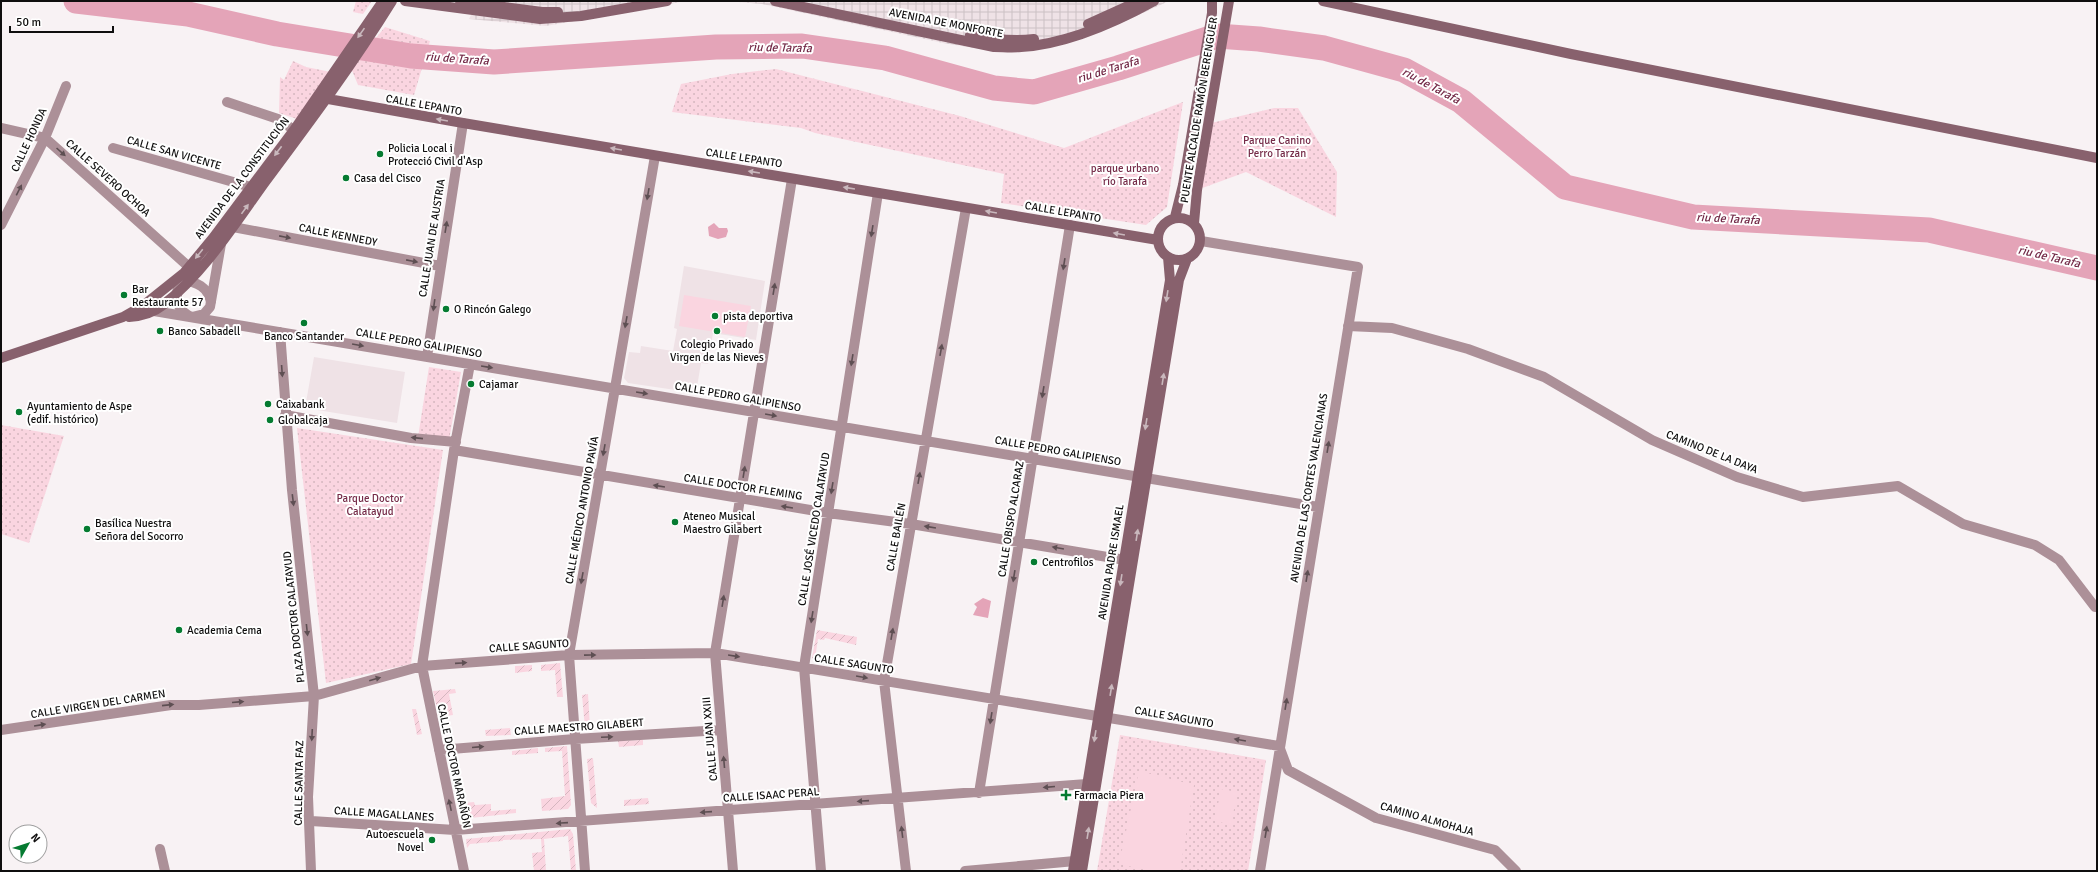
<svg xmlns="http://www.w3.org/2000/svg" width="2098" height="872" viewBox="0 0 2098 872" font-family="Signika,sans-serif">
<defs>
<pattern id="industrial-grid" width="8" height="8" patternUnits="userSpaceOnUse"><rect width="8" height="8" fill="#efe2e6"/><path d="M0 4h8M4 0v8" fill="none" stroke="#ccc1c4"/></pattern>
<pattern id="grass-dots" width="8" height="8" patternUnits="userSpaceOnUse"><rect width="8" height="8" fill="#fad5e0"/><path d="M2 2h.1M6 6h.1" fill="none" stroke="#d5b6bf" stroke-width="1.8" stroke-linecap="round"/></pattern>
<pattern id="garden-furrows" width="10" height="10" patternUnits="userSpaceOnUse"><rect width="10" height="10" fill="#fad5e0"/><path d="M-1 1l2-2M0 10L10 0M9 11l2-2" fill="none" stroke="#d5b6bf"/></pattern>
</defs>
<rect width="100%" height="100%" fill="#f8f2f4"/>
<!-- built -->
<path fill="#efe2e6" d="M684 266 765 281 756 340 713 333 708 364 701 363 696 393 628 383 624 378 629 352 640 353 641 346 673 351 677 329 674 328Z
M314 357 405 372 397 423 305 408Z"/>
<!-- industrial -->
<path fill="url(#industrial-grid)" d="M478 1H706H686L546 26 469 19Z
M727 1H1169L1108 29 993 51 943 43 762 4Z"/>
<!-- grass -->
<path fill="url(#grass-dots)" d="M356 1H372L363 14 353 12Z
M385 27 430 41 414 95 358 85 351 68Z
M293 61 306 67 331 72 297 119 279 113 280 77 284 80Z
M776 69 960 116 1064 148 1183 102 1167 207 1146 225 1001 203 1004 174 815 133 801 128 672 112 681 84 732 74Z
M1274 108H1298L1337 172 1336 217 1246 172 1197 190 1207 124Z
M429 367 461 372 449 440 418 437Z
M1 425 64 436 29 543 1 534Z
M297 428 443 450 411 664 326 683Z
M1120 735 1266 760 1248 871H1097Z"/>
<!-- garden -->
<path fill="url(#garden-furrows)" d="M817 630 857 637 856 645 825 638 824 640 818 639 816 652 822 659 853 664 852 667 814 661 812 658Z
M560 663 563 697H557L555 670 541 671V665Z
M532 665V671L515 673V666Z
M455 689 456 693 449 694 453 715 439 717 433 691Z
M588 694 590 727 585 728 582 695Z
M412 709H416L422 734 417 735Z
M510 728 511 735 486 736 485 730Z
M643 740V745L619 747 618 741Z
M567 746 571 805 568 809 542 811 541 799 565 796 562 751 545 752V748Z
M538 748V753L512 755V751Z
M593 758 597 808 591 803 587 759Z
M454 787H463L464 803 474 802 475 805 491 804V811L516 809V813L461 819Z
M648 798 649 804 624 806V800Z
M570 829 573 834 576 871H571L568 836 544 839 546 871H534L532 853 542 852 541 839 503 840V841L470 844 467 848 466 839Z"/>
<!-- pitch -->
<path fill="#fad5e0" d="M684 295 751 306 745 337 679 326Z
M1139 771 1194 785 1180 871H1151L1119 864Z
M1221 789 1237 792 1231 826 1215 820Z"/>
<!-- water -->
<path fill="#e4a4b8" d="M714 223 719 228H727L728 231 726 237 718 239 709 236 708 227Z
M983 598 991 601 988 618 973 615 977 607 974 604Z"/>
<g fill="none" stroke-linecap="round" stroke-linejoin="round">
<!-- river -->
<path stroke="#e4a4b8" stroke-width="25" d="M76 1 188 14 277 34 411 56 494 62 716 47 802 46 885 58 994 88 1034 92 1118 68 1217 36 1259 39 1324 48 1404 70 1461 101 1565 187 1693 217 1929 230 2097 268"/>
<!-- street -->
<path stroke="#ac9098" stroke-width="10" d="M227 102 278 119 294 130
M1 128 45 138 189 267
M113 148 251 187
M1 225 45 138 66 86
M233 227 440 266
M1201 241 1358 267 1260 871
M182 281C196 281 208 287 211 302
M178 287C175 302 178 311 192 317L204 314 210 307 221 244
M154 311 1318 507
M1348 326 1392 328 1468 349 1544 377 1652 440 1737 477 1803 497 1898 486 1963 524 2035 545 2059 560 2095 607H2097
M280 332 292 490 314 696 422 666 454 450 470 364
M427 357 463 123
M285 415 411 438 456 442
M454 450 828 513 911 524 1131 561
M1 730 171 705H199L314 696 308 797 311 871
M439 750 575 739 721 730
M979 793 1070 225
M311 821 455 830 1087 784
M160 849 165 871
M464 871 422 666 569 655 715 653 1279 746 1288 770 1376 818 1495 850 1516 871
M585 871 569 655 655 156
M733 871 715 653 792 179
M821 871 804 667 878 193
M906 871 884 681 966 208
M965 871 1075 861"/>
<!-- secondary -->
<path stroke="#88616d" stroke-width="10" d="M405 1 540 19 581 16 667 1
M460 1 542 12H558
M775 1 994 47C1003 47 1012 48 1021 47 1067 44 1114 23 1154 1
M1323 1 1571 54 2097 158
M1088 24 1139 1
M970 35C991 39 1012 42 1034 39
M317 97 463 123 1158 240
M1175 217 1183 185 1212 13V1
M1158 239a21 21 0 1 1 42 0a21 21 0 1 1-42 0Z
M1194 223 1197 190 1229 1
M129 317C141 316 153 313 163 305 204 273 234 225 265 182 309 123 353 64 392 1
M1 358 123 317 144 305 184 273 213 238 294 130 383 1
M1073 871 1170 280 1168 257
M1082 871 1179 280 1187 259"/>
</g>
<!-- one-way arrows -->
<defs><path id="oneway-solid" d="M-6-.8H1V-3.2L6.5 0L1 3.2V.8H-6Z"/></defs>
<g fill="#c9b8bd">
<use href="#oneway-solid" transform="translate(361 33) rotate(125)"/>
<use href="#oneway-solid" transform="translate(442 120) rotate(-170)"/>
<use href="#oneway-solid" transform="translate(616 149) rotate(-170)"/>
<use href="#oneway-solid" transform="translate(278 151) rotate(127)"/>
<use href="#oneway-solid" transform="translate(754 172) rotate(-171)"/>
<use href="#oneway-solid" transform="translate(849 188) rotate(-171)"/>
<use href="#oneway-solid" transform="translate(245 209) rotate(-54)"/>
<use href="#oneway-solid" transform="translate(991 212) rotate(-170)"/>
<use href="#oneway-solid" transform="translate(1119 234) rotate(-170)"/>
<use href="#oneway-solid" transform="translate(199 254) rotate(129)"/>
<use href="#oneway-solid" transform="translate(1167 296) rotate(99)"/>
<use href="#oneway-solid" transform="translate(1163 379) rotate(-81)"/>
<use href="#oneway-solid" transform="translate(1146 424) rotate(99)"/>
<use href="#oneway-solid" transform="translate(1137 535) rotate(-81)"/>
<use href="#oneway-solid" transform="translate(1121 580) rotate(99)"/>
<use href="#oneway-solid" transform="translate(1111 690) rotate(-81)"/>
<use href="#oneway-solid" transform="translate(1095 736) rotate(99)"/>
<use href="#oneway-solid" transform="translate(1088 833) rotate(-81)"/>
</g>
<g fill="#5e4f53">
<use href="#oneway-solid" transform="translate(61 152) rotate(42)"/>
<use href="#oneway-solid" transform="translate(19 190) rotate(-63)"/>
<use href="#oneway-solid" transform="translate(648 194) rotate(100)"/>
<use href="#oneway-solid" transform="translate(446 227) rotate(-81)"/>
<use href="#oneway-solid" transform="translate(872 231) rotate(99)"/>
<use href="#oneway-solid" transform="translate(285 237) rotate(11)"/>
<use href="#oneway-solid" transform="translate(412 261) rotate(11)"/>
<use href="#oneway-solid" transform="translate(1064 264) rotate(99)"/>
<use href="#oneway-solid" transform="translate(774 289) rotate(-81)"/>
<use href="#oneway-solid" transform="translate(434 305) rotate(98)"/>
<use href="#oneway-solid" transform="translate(626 322) rotate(100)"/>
<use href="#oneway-solid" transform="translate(358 345) rotate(10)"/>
<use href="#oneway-solid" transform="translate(941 350) rotate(-80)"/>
<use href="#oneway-solid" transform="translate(852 360) rotate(99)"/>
<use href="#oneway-solid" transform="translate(487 367) rotate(9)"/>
<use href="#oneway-solid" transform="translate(282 371) rotate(86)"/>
<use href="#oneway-solid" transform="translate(1043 392) rotate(99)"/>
<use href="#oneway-solid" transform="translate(642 393) rotate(9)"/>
<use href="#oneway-solid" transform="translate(771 415) rotate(10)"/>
<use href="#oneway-solid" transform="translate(417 438) rotate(-174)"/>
<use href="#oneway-solid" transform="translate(1328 447) rotate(-81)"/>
<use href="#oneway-solid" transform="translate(604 450) rotate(100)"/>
<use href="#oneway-solid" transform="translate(744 472) rotate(-81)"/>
<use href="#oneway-solid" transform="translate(919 478) rotate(-80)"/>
<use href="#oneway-solid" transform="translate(659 486) rotate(-171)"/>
<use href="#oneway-solid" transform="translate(832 488) rotate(99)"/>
<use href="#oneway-solid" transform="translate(293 500) rotate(83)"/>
<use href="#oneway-solid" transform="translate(787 507) rotate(-171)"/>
<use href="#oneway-solid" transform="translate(930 527) rotate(-171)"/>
<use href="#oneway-solid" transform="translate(1058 548) rotate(-170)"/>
<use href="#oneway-solid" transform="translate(1014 576) rotate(99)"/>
<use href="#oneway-solid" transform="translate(1307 576) rotate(-81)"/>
<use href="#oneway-solid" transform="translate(582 578) rotate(100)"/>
<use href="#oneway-solid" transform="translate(723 601) rotate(-81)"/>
<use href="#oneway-solid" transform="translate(812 617) rotate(99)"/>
<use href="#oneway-solid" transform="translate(307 630) rotate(84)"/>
<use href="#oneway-solid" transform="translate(892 634) rotate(-80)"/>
<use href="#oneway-solid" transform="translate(590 655) rotate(-1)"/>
<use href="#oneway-solid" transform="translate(734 656) rotate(9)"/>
<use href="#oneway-solid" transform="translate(461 663) rotate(-4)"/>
<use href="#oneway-solid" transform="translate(862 677) rotate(10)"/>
<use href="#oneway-solid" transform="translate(375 679) rotate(-16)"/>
<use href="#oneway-solid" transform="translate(238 702) rotate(-5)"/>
<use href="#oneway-solid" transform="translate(1286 704) rotate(-81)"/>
<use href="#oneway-solid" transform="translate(168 705) rotate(-6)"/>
<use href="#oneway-solid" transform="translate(991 718) rotate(99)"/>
<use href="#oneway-solid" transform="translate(40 725) rotate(-9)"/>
<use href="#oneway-solid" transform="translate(312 735) rotate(93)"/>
<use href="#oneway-solid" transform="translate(607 737) rotate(-3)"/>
<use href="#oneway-solid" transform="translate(1240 740) rotate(-170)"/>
<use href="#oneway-solid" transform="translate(478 747) rotate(-5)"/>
<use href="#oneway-solid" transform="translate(724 762) rotate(-95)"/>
<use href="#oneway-solid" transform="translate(1049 787) rotate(175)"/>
<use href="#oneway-solid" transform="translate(863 801) rotate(176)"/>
<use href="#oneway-solid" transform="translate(450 805) rotate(-102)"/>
<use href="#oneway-solid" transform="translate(706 812) rotate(176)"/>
<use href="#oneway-solid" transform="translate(562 823) rotate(176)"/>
<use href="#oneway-solid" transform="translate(902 832) rotate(-97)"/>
<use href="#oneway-solid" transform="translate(1266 832) rotate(-81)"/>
</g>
<!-- markers -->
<g fill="#057b31" stroke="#fff" stroke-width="1.5">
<circle cx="380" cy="154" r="4"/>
<circle cx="346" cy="178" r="4"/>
<circle cx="124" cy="295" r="4"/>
<circle cx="446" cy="309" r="4"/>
<circle cx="715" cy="316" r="4"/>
<circle cx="304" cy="323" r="4"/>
<circle cx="160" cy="331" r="4"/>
<circle cx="717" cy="331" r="4"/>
<circle cx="471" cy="384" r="4"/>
<circle cx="268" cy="404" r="4"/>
<circle cx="19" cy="412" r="4"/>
<circle cx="270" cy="420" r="4"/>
<circle cx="675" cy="522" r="4"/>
<circle cx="87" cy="529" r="4"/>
<circle cx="1034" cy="562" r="4"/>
<circle cx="179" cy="630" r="4"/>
<path d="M1064 789h4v4h4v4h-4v4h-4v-4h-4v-4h4z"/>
<circle cx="432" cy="840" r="4"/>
</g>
<g text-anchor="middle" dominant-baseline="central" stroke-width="4" stroke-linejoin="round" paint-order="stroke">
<!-- street labels -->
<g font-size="11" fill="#0f0e0e" stroke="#fff">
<text transform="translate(946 23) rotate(11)">AVENIDA DE MONFORTE</text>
<text transform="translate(424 105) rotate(10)">CALLE LEPANTO</text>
<text transform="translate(1199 110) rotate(-81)">PUENTE ALCALDE RAMÓN BERENGUER</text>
<text transform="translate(29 140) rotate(-65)">CALLE HONDA</text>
<text transform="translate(174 153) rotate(16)">CALLE SAN VICENTE</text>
<text transform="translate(744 158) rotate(9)">CALLE LEPANTO</text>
<text transform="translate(108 178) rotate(42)">CALLE SEVERO OCHOA</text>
<text transform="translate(242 178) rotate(-53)">AVENIDA DE LA CONSTITUCIÓN</text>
<text transform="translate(1063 212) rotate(10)">CALLE LEPANTO</text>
<text transform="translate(338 235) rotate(11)">CALLE KENNEDY</text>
<text transform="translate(432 238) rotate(-81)">CALLE JUAN DE AUSTRIA</text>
<text transform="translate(419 343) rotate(10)">CALLE PEDRO GALIPIENSO</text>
<text transform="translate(738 397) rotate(10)">CALLE PEDRO GALIPIENSO</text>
<text transform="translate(1058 451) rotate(10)">CALLE PEDRO GALIPIENSO</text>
<text transform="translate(1712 452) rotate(22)">CAMINO DE LA DAYA</text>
<text transform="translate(743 487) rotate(9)">CALLE DOCTOR FLEMING</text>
<text transform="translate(1309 488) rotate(-81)">AVENIDA DE LAS CORTES VALENCIANAS</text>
<text transform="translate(582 510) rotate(-80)">CALLE MÉDICO ANTONIO PAVÍA</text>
<text transform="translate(1011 519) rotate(-81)">CALLE OBISPO ALCARAZ</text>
<text transform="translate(814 529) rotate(-81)">CALLE JOSÉ VICEDO CALATAYUD</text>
<text transform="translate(896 537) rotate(-80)">CALLE BAILÉN</text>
<text transform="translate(1111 562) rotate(-81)">AVENIDA PADRE ISMAEL</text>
<text transform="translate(294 617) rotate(-96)">PLAZA DOCTOR CALATAYUD</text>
<text transform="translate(529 646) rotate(-4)">CALLE SAGUNTO</text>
<text transform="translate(854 664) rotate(9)">CALLE SAGUNTO</text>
<text transform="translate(98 704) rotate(-9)">CALLE VIRGEN DEL CARMEN</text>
<text transform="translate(1174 717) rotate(10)">CALLE SAGUNTO</text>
<text transform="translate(579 727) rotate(-4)">CALLE MAESTRO GILABERT</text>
<text transform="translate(710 739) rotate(-95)">CALLE JUAN XXIII</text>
<text transform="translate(454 766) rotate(78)">CALLE DOCTOR MARAÑÓN</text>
<text transform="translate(299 783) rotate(-89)">CALLE SANTA FAZ</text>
<text transform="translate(771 795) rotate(-4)">CALLE ISAAC PERAL</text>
<text transform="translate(384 814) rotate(4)">CALLE MAGALLANES</text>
<text transform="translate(1427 819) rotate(16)">CAMINO ALMOHAJA</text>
</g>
<!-- park labels -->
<g font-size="11" fill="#752b48" stroke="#fff">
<text x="1277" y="140">Parque Canino<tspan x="1277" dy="13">Perro Tarzán</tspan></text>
<text x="1125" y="168">parque urbano<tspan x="1125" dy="13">río Tarafa</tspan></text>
<text x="370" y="498">Parque Doctor<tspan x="370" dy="13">Calatayud</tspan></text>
</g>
<!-- poi labels -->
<g font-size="11" fill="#0f0e0e" stroke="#fff" text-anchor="start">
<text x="388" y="148">Policia Local i<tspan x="388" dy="13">Protecció Civil d'Asp</tspan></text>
<text x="354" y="178">Casa del Cisco</text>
<text x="132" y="289">Bar<tspan x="132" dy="13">Restaurante 57</tspan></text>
<text x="454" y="309">O Rincón Galego</text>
<text x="723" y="316">pista deportiva</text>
<text x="168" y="331">Banco Sabadell</text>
<text x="304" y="336" text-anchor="middle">Banco Santander</text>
<text x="717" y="344" text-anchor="middle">Colegio Privado<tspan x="717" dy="13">Virgen de las Nieves</tspan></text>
<text x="479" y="384">Cajamar</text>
<text x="276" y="404">Caixabank</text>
<text x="27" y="406">Ayuntamiento de Aspe<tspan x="27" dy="13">(edif. histórico)</tspan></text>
<text x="278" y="420">Globalcaja</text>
<text x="683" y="516">Ateneo Musical<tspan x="683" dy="13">Maestro Gilabert</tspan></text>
<text x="95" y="523">Basílica Nuestra<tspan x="95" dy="13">Señora del Socorro</tspan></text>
<text x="1042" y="562">Centrofilos</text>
<text x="187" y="630">Academia Cema</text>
<text x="1074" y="795">Farmacia Piera</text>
<text x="424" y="834" text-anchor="end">Autoescuela<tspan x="424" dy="13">Novel</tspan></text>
</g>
<!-- water labels -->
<g font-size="12" font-style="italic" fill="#722846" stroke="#fff">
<text transform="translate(780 48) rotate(1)">riu de Tarafa</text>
<text transform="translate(457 59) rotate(4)">riu de Tarafa</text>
<text transform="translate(1108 70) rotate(-17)">riu de Tarafa</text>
<text transform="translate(1431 86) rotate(28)">riu de Tarafa</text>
<text transform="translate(1728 219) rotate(3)">riu de Tarafa</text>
<text transform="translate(2049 257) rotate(13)">riu de Tarafa</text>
</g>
</g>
<!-- border -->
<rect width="2098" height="872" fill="none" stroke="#0f0e0e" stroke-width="4"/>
<!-- north arrow -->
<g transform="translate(28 844) rotate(51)"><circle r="19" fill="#ffffff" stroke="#9f9f9f"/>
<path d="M0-3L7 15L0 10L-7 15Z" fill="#057b31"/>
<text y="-6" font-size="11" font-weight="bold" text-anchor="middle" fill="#0f0e0e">N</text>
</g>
<!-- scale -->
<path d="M10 26v6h103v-6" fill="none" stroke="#0f0e0e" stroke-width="2"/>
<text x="16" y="26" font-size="12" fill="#0f0e0e" stroke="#ffffff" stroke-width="3" paint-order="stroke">50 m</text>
</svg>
